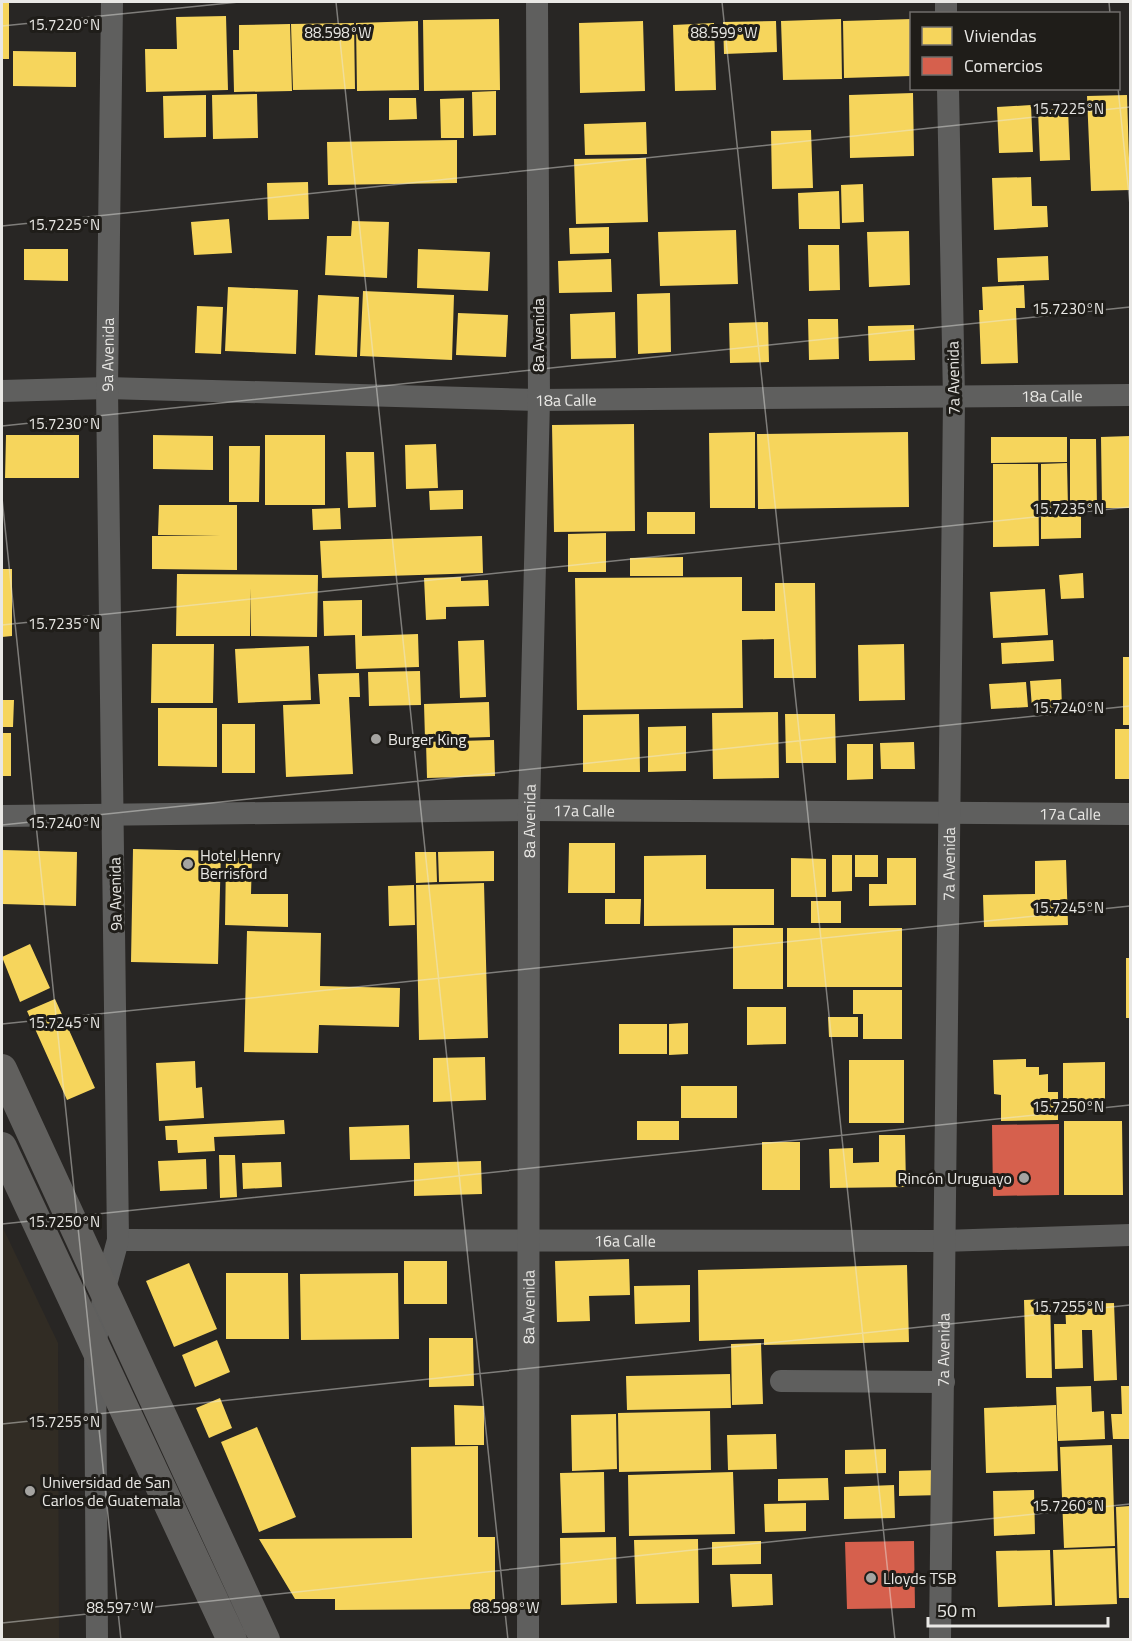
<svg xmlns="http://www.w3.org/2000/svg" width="1132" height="1641" viewBox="0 0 1132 1641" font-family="'Titillium Web',sans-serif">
<rect width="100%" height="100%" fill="#282624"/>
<!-- built -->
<path fill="#312c24" d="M2 1226 58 1343 59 1639H2Z"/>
<!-- homes -->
<path fill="#f6d55c" d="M2 2 9 3V59H2Z
M226 16 228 90 146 92 145 49H177L176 17Z
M499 19 500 90 424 91 423 20Z
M841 19 842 79 783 80 781 21Z
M912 19V76L844 78 843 21Z
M418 21 419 90 357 91 356 23Z
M643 21 645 91 580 93 579 23Z
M776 21 777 52 724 54 723 22Z
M354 23 355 89 293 90 291 24Z
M714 23 716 90 675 91 673 25Z
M290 24 292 91 234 92 233 50H239V25Z
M13 51 76 52V87L13 86Z
M496 91V135L473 136 472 92Z
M913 93 914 156 850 158 849 95Z
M257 94 258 138 213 139 212 95Z
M206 95V137L164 138 163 96Z
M1127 95 1130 190 1091 191 1087 96Z
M389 98H416L417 119 389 120Z
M464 98V138H441L440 99Z
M1031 105 1033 152 999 153 997 107Z
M1068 108 1070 160 1040 161 1038 110Z
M646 122 647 154 585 155 584 124Z
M811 130 813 188 772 189 771 131Z
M457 140V183L328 185 327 142Z
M646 158 648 222 576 224 574 159Z
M1031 177 1032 206H1047L1048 227 994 230 992 178Z
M308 182 309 219 268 220 267 183Z
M863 184 864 222 842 223 841 185Z
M839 191 840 229H799L798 193Z
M229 219 232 253 194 255 191 222Z
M352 221 389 222 387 278 325 275 327 236H351Z
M609 227V253L570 254 569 228Z
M736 230 738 284 660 286 658 232Z
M909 231 910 285 869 287 867 232Z
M808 245H839L840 290 809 291Z
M24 249H68V281L24 280Z
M418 249 490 252 488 291 417 288Z
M1048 256 1049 280 998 282 997 258Z
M611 259 612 292 559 293 558 261Z
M1024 285 1025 308H1016L1018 363 981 364 979 310H983L982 287Z
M228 287 298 290 296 354 225 351Z
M363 291 454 295 452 360 360 356Z
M670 293 671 352 638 354 637 294Z
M318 295 359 297 357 357 315 355Z
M197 306 223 307 221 354 195 353Z
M615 312 616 358 571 359 570 314Z
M458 313 508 315 506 357 456 355Z
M808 319H838L839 359 809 360Z
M768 322 769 362 730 363 729 323Z
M914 325 915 360 869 361 868 326Z
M634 424 635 531 554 532 552 425Z
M755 432V508H710L709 433Z
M908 432 909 507 758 509 757 434Z
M6 435H79V478H5Z
M153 435 213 436V470L153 469Z
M265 435H325V505H265Z
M1130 436V508H1102L1101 437Z
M991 437H1067V462L991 463Z
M1070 439H1096L1097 508H1070Z
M436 444 438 488 406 489 405 445Z
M229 446H260L259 502H229Z
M346 452H374L376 507 348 508Z
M1067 463 1068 508H1041V464Z
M993 464H1038L1039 546 993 547Z
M463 490V509L430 510 429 491Z
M159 505H237V570L152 569V536H220L158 535Z
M340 508 341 529 313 530 312 509Z
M1041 511H1081V538L1041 539Z
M647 512H695V534H647Z
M606 533V572H568V534Z
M482 536 483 573 322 578 320 541Z
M683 557V576H630V558Z
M2 569H12V636L2 637Z
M1083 573 1084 598 1061 599 1059 575Z
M177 574 318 575 317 637 251 636V588L250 636H176Z
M461 577V581L488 580 489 606 446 607V619L426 620 424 578Z
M742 577V611H775V583H815L816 678H774V639L742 640 743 708 577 710 575 578Z
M1045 589 1048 635 993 638 990 592Z
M362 600V636L418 634 419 667 356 669 355 635 324 636 323 601Z
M484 640 486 697 460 698 458 641Z
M1053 640 1054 661 1002 664 1001 643Z
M152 644H214L213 703H151Z
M904 644 905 700 859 701 858 645Z
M309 646 311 700 238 703 235 649Z
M1123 657H1130V725H1123Z
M420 671 421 705 369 706 368 672Z
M359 673 360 697H349L353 774 286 777 283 705 320 704 318 674Z
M1061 679 1062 707 1032 708 1030 681Z
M1026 682 1028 707 991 709 989 684Z
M2 700H14L13 727H2Z
M489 702 490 737 425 739 424 704Z
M158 708H217V767L158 766Z
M778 712 779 778 713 779 712 713Z
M639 714 640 772H583V715Z
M785 714H835L836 763H786Z
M222 724H255V773H222Z
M686 726V771L648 772V727Z
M1115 729H1130V779H1115Z
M2 733H11V776H2Z
M494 740 495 776 427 778 426 742Z
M914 742 915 769H881L880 743Z
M847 744H873V779L847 780Z
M569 843H615V893H568Z
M133 849 221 851 218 964 131 962Z
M2 850 77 852 76 906 2 904Z
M494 851V881L439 882 438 852Z
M415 852H436L437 882 416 883Z
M706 855V889H774V925L644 926V856Z
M832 855H852V891L832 892Z
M855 855H878V877H855Z
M226 858H252L251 894H288V927L225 925Z
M791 858 826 859V897H791Z
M887 858H916V905L869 906V884H887Z
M1066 860 1068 925 984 927 983 895 1035 894V861Z
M484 883 488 1038 419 1040 416 885Z
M414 885 415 925 389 926 388 886Z
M605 899H641L640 924H605Z
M811 901H841V923H811Z
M733 928H783V989H733Z
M787 928H902V987H787Z
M247 931 321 933 320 986 400 988 399 1027 319 1025 318 1053 244 1052Z
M30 944 50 988 20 1002 2 957Z
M1126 958H1130V1018H1126Z
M853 990H902V1039H863V1014H853Z
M55 999 95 1088 67 1100 27 1011Z
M747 1007H786V1044L747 1045Z
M828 1017H858V1037H829Z
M688 1023V1054L669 1055V1024Z
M619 1024H667V1054H619Z
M485 1057 486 1100 433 1102V1058Z
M1026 1059V1067H1039V1075L1048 1074V1092H1058V1120L1001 1121V1095L994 1094 993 1060Z
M849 1060H904V1123H849Z
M195 1061 196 1088 202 1087 204 1118 159 1121 156 1063Z
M1105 1062V1101L1063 1102V1063Z
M681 1086H737V1118H681Z
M284 1120 285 1134 214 1137 215 1151 178 1153 177 1140H166L165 1126Z
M637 1121H679V1140H637Z
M1064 1121H1122L1123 1195H1064Z
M409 1125 410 1159 350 1160 349 1127Z
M879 1135H905L906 1187 830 1188 829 1149 853 1148V1163L879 1162Z
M762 1142H800V1190H762Z
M219 1155H235L237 1197 220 1198Z
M206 1159 207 1189 160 1191 158 1161Z
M481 1161 482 1194 414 1196V1163Z
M281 1162 282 1187 243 1189 242 1163Z
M629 1259 630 1295 589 1296 590 1321 557 1322 555 1261Z
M404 1261H447V1304H404Z
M189 1263 217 1329 174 1347 146 1281Z
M907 1265 909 1342 764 1345V1339L699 1341 698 1270Z
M226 1273H288L289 1339H226Z
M398 1273 399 1339 301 1340 300 1274Z
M690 1285V1322L635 1324 634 1286Z
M1050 1299 1052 1378H1026L1024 1300Z
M1114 1303 1117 1380 1094 1381 1092 1330H1082L1083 1368 1055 1369 1054 1324H1066L1065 1304Z
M429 1338H473L474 1386 429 1387Z
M217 1340 230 1372 195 1387 182 1355Z
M761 1343 763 1404 732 1405 731 1344Z
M730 1374 731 1408 627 1410 626 1376Z
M1091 1386 1092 1412 1104 1411 1105 1439 1058 1441 1056 1387Z
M1121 1386H1130V1439H1113L1111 1414H1122Z
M220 1398 232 1428 209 1438 196 1408Z
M454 1405 484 1406V1445H455Z
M1056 1405 1058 1471 986 1473 984 1408Z
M710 1411 711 1470 619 1472 618 1413Z
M616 1414 617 1469 572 1471 571 1415Z
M257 1427 296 1517 259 1532 221 1442Z
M776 1434 777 1469 728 1470 727 1435Z
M1112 1445 1115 1546 1064 1548 1060 1447Z
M478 1446V1537H495V1609L335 1610V1599H295L259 1539 412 1538 411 1447Z
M886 1449V1473L845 1474V1450Z
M941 1470 942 1495 899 1496V1471Z
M604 1472 605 1532 562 1533 560 1473Z
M733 1472 735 1534 629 1536 628 1475Z
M828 1478 829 1500 778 1501V1479Z
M894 1485 895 1518 844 1519V1487Z
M1034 1490 1035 1534 994 1536 993 1491Z
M806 1503V1531L765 1532 764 1504Z
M1130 1506V1598H1119L1116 1507Z
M616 1537 617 1603 561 1605 560 1538Z
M698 1539 699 1603 636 1604 634 1540Z
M761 1541V1564L712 1565V1542Z
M1115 1548 1117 1604 1055 1606 1053 1550Z
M1050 1550 1052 1605 998 1607 996 1551Z
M730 1574H772L773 1605 732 1607Z"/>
<!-- shops -->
<path fill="#d6604d" d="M1059 1124V1195L993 1196 992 1125Z
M914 1541 915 1608 847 1609 845 1542Z"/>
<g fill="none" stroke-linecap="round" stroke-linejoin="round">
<!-- minor -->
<g stroke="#5f5f5e" stroke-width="22">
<path d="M946 2V14"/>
<path id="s1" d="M2 391 107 388 539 400 1130 395"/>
<path id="s2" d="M2 816 529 810 1130 814"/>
<path id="s3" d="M118 1240 943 1241 1130 1235"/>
<path d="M781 1381 944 1382"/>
<path id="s4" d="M97 1640 95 1346 105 1288 118 1240 107 388 112 2"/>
<path id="s5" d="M528 1640 529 810 539 400 537 2"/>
<path id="s6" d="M940 1640 954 399 948 88"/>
</g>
<!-- major -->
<path stroke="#61605e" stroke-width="30" d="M2 1069 265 1640
M2 1147 232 1640"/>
</g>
<!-- ticks -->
<path fill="none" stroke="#e9e8e5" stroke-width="1.5" stroke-opacity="0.45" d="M336 2 508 1640M722 2 895 1640M1109 2 1110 14M2 26 239 2M1118 88 1130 205M2 226 1130 107M2 426 1130 307M2 498 121 1640M2 625 1130 507M2 825 1130 706M2 1024 1130 906M2 1224 1130 1105M2 1424 1130 1305M2 1623 1130 1504"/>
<!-- markers -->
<g fill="#a5a4a1" stroke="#1f1d19" stroke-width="2">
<circle cx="376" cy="739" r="6"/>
<circle cx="188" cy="864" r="6"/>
<circle cx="1024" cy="1178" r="6"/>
<circle cx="30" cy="1491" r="6"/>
<circle cx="871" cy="1578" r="6"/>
</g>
<g text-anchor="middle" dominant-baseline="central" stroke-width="6" stroke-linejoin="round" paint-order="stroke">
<!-- street labels -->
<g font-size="16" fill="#e9e8e5" stroke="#1f1d19">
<text transform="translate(538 335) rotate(-90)">8a Avenida</text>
<text stroke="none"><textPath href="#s4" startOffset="1288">9a Avenida</textPath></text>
<text transform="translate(953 378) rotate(-91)">7a Avenida</text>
<text stroke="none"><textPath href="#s1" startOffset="1050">18a Calle</textPath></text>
<text stroke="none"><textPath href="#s1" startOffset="564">18a Calle</textPath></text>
<text stroke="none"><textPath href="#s2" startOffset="582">17a Calle</textPath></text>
<text stroke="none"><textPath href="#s2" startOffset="1068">17a Calle</textPath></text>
<text stroke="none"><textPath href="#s5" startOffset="819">8a Avenida</textPath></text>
<text stroke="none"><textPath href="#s6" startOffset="776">7a Avenida</textPath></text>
<text transform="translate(115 894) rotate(-91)">9a Avenida</text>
<text stroke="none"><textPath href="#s3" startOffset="507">16a Calle</textPath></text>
<text stroke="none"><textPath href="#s5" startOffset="333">8a Avenida</textPath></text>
<text stroke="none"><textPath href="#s6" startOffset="290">7a Avenida</textPath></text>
</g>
<!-- poi labels -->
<g font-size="16" fill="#e9e8e5" stroke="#1f1d19" text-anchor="start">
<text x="388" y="739">Burger King</text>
<text x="200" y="855">Hotel Henry<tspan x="200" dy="18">Berrisford</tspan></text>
<text x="1012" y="1178" text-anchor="end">Rincón Uruguayo</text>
<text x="42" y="1482">Universidad de San<tspan x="42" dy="18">Carlos de Guatemala</tspan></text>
<text x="883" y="1578">Lloyds TSB</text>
</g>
</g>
<g font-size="15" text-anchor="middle" fill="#e9e8e5" stroke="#1f1d19" stroke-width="6" stroke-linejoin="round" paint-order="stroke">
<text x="64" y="30">15.7220°N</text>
<text x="338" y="38">88.598°W</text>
<text x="724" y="38">88.599°W</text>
<text x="1068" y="114">15.7225°N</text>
<text x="64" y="230">15.7225°N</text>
<text x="1068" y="314">15.7230°N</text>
<text x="64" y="429">15.7230°N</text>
<text x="1068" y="514">15.7235°N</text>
<text x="64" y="629">15.7235°N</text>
<text x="1068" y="713">15.7240°N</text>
<text x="64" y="828">15.7240°N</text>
<text x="1068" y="913">15.7245°N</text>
<text x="64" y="1028">15.7245°N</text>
<text x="1068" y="1112">15.7250°N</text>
<text x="64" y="1227">15.7250°N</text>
<text x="1068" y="1312">15.7255°N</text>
<text x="64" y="1427">15.7255°N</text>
<text x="1068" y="1511">15.7260°N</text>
<text x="120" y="1613">88.597°W</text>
<text x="506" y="1613">88.598°W</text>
</g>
<!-- border -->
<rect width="1132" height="1641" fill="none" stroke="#e9e8e5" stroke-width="6"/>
<!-- legend -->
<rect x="910" y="12" width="210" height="78" fill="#1f1d19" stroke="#706e6b" stroke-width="1.5"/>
<rect x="922" y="27" width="30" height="18" fill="#f6d55c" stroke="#706e6b" stroke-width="1.5"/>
<text x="964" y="42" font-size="18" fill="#e9e8e5">Viviendas</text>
<rect x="922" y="57" width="30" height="18" fill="#d6604d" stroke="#706e6b" stroke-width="1.5"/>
<text x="964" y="72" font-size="18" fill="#e9e8e5">Comercios</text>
<!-- scale -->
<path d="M928 1617v9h180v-9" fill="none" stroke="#e9e8e5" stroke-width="3"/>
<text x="937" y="1617" font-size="18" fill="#e9e8e5" stroke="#1f1d19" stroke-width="4.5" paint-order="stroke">50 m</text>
</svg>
